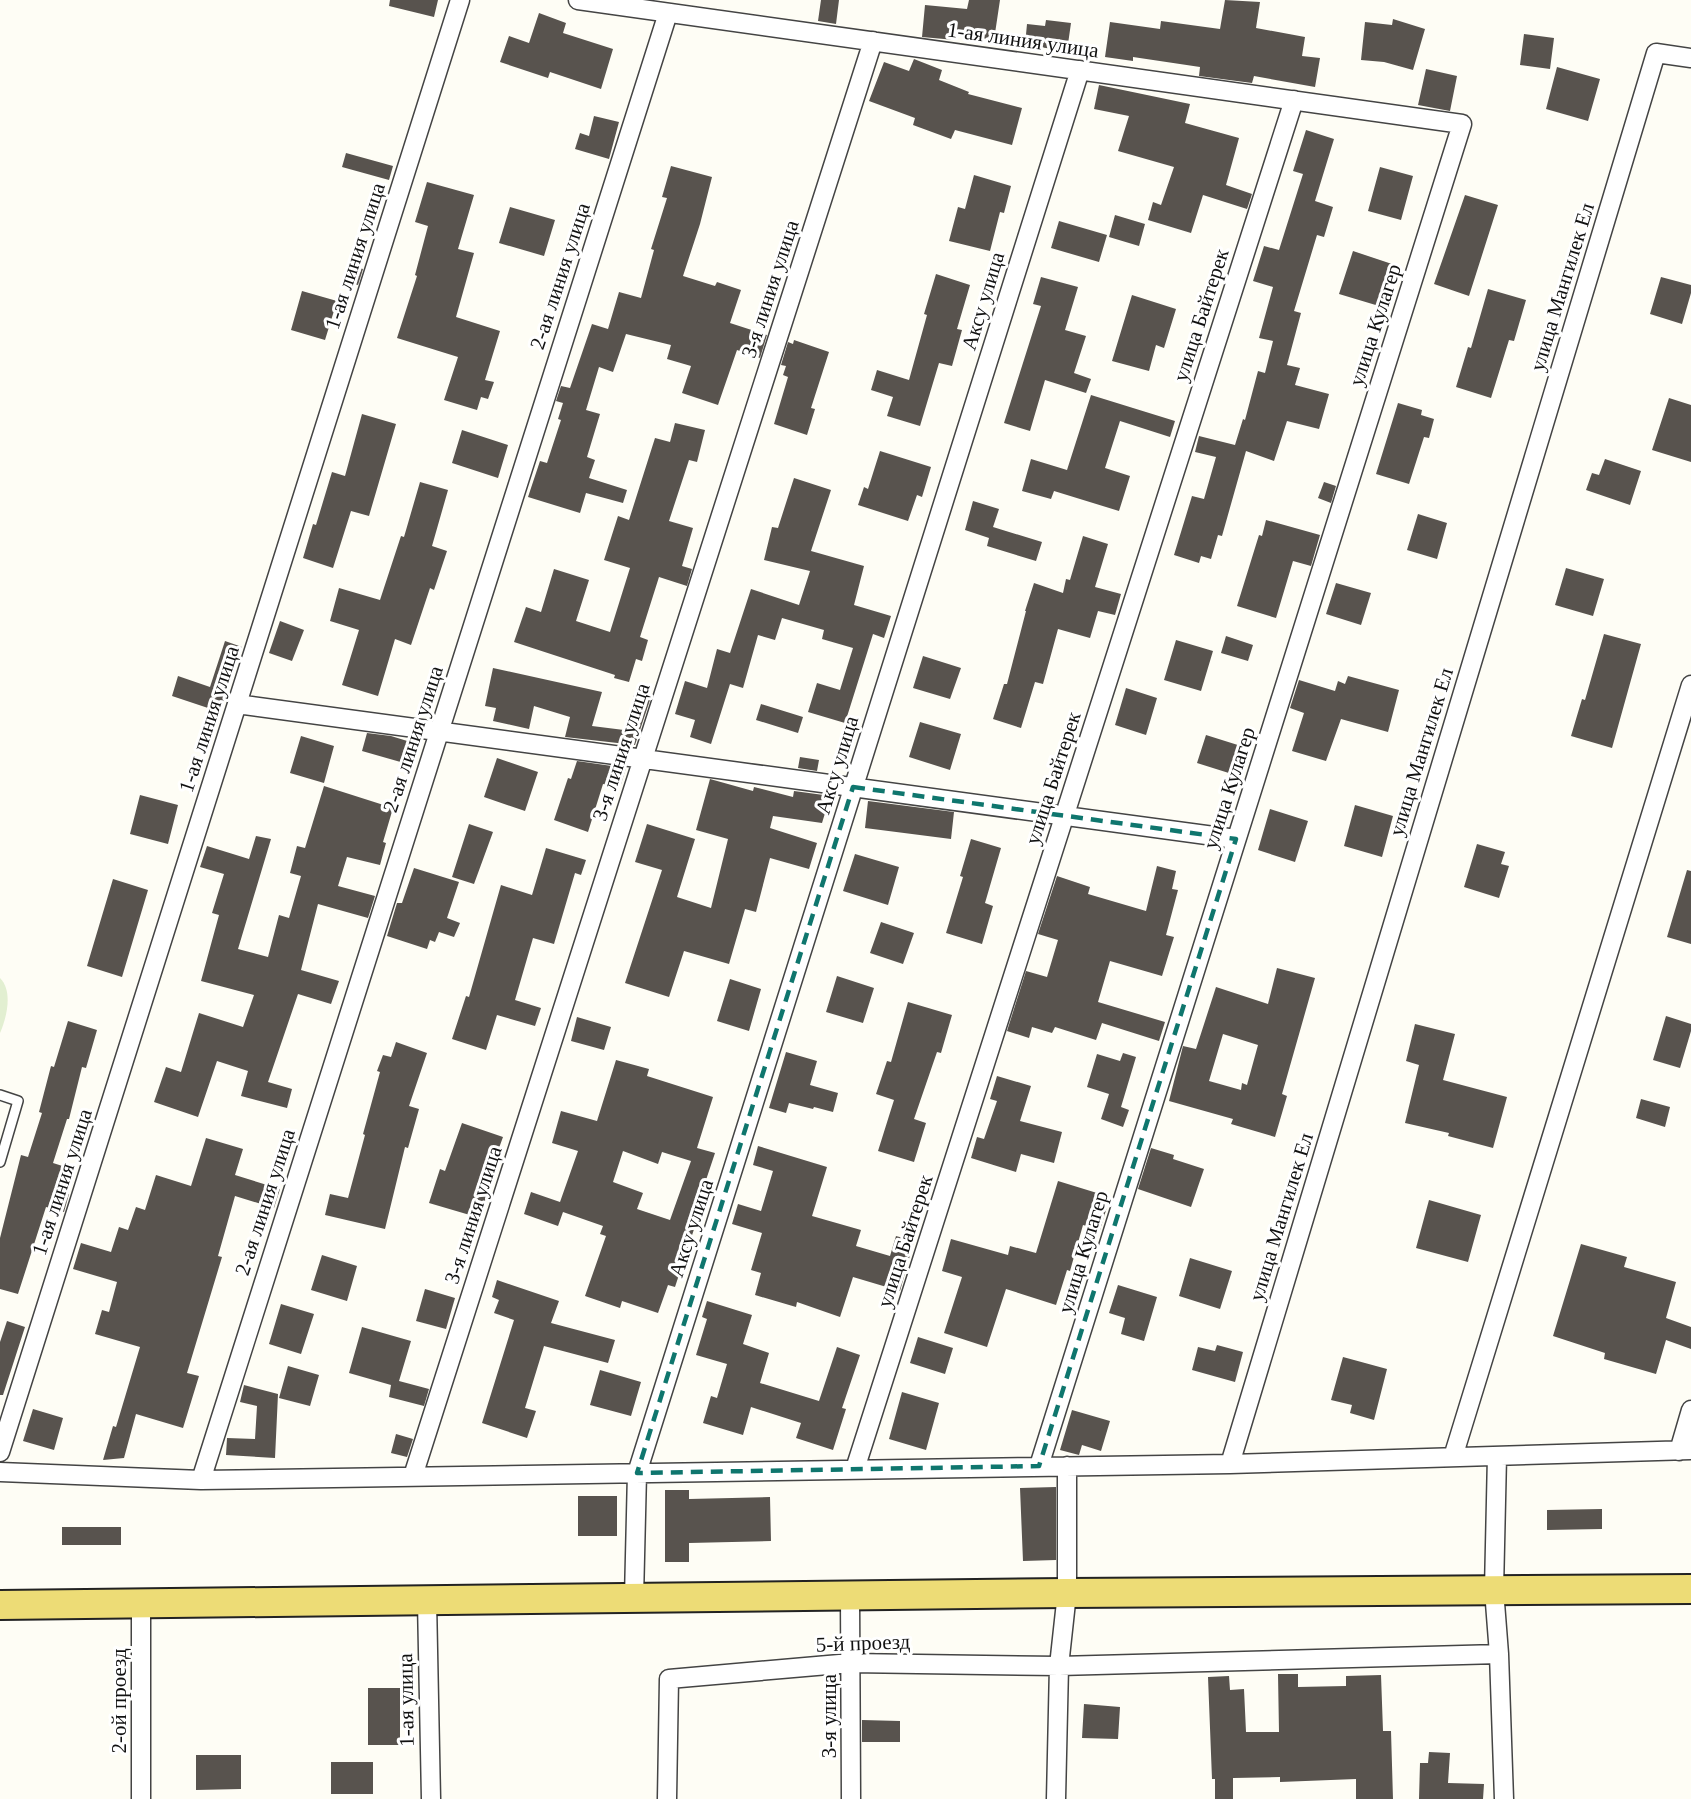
<svg xmlns="http://www.w3.org/2000/svg" width="1691" height="1799" viewBox="0 0 1691 1799" font-family="Georgia,serif">
<rect width="100%" height="100%" fill="#fefdf5"/>
<!-- pitch -->
<path fill="#e2efd1" d="M0 978C13 991 7 1017 0 1033Z"/>
<!-- building -->
<path fill="#58534e" fill-rule="evenodd" d="M390 0H438L434 17 389 6Z
M821 0H839L836 24 818 21Z
M969 0H1000L994 40 956 34 955 40 922 37 925 5 967 9Z
M1225 0 1260 2 1256 28 1305 37 1302 56 1320 58 1315 87 1254 76 1252 83 1199 76 1200 67 1133 57V61L1105 57 1110 22 1160 29 1161 21 1220 29Z
M539 13 566 23 563 33 613 49 601 89 550 72 548 78 500 62 509 36 529 43Z
M1393 19 1425 29 1413 70 1384 62 1361 60 1365 22 1392 25Z
M1046 20 1071 23 1067 51 1025 45 1027 24 1045 26Z
M1524 34 1554 38 1550 69 1520 65Z
M914 59 942 70 939 80 969 92 968 94 1022 108 1012 145 955 130 951 139 913 125 915 118 869 101 884 62 909 71Z
M1557 67 1600 79 1588 121 1546 109Z
M1426 69 1457 76 1450 111 1418 105Z
M1099 85 1190 104 1185 123 1239 138 1226 185 1252 194 1247 209 1203 195 1191 233 1148 220 1153 202 1161 205 1174 167 1118 151 1129 116 1094 109Z
M594 116 619 122 609 159 575 149 580 133 589 136Z
M1306 130 1334 139 1315 201 1333 207 1324 237 1317 235 1294 311 1301 313 1287 365 1300 368 1295 385 1329 394 1319 429 1287 421 1274 461 1246 451 1222 536 1218 535 1211 559 1201 556 1199 563 1174 555 1192 496 1204 499 1216 457 1195 452 1199 436 1235 445 1243 419 1245 420 1258 371 1265 373 1273 341 1259 338 1273 287 1253 281 1264 246 1279 250 1303 174 1293 171Z
M346 153 393 166 389 180 342 167Z
M671 166 712 177 700 224 683 276 715 286 717 282 741 290 730 323 767 335 760 358 737 350 718 405 682 393 691 366 667 359 671 345 626 334 613 372 599 367 586 410 600 414 587 457 595 460 589 478 627 490 623 503 586 493 580 513 528 497 540 461 547 463 561 420 558 419 563 403 556 401 561 386 570 388 592 324 608 329 619 292 641 298 654 250 651 249 667 198 662 197Z
M1380 167 1413 176 1401 220 1368 211Z
M974 175 1011 186 1004 213 1000 212 990 251 949 241 958 207 965 209Z
M427 182 474 195 458 249 474 253 456 317 500 331 485 380 494 382 488 399 481 397 477 410 444 400 458 357 397 338 417 276 415 275 428 226 415 222Z
M1465 195 1498 205 1469 296 1434 284Z
M510 207 555 220 544 256 499 243Z
M1115 215 1145 224 1139 246 1109 237Z
M1059 221 1107 235 1099 262 1051 248Z
M1353 251 1392 264 1379 306 1339 294Z
M349 265 363 269 358 285 344 282Z
M936 274 970 285 957 329 962 330 952 366 939 363 920 426 887 416 893 397 871 390 877 370 909 380 927 315 924 314Z
M1041 277 1078 287 1065 330 1086 336 1074 373 1091 379 1086 393 1045 380 1030 431 1004 423 1041 306 1033 304Z
M1661 277 1691 285V293L1682 324 1650 314Z
M1488 289 1526 300 1514 341 1509 340 1491 398 1456 387 1468 347 1471 348Z
M302 291 337 301 325 340 291 330Z
M1132 295 1176 309 1164 348 1156 345 1149 371 1112 361Z
M794 340 829 352 811 408 815 409 807 435 774 424 788 377 783 375 786 366 781 365 788 342 793 344Z
M1091 395 1175 421 1170 437 1120 421 1105 468 1130 476 1119 511 1054 491 1051 499 1022 491 1031 459 1067 470Z
M1669 398 1691 405V462L1652 450Z
M1398 403 1422 410 1421 415 1434 419 1429 438 1424 437 1409 484 1376 474Z
M362 414 396 424 369 516 351 511 333 568 303 558 313 524 316 525 332 472 345 476Z
M675 423 705 430 697 462 689 460 669 521 693 528 682 566 692 569 687 586 659 577 640 637 648 640 642 661 636 659 629 682 614 678 615 675 514 642 526 607 541 612 554 569 589 580 576 621 610 632 630 568 604 560 618 516 629 520 655 438 670 442Z
M462 430 508 445 498 478 452 463Z
M880 451 931 467 922 497 917 495 908 521 858 505 864 487 868 489Z
M1605 459 1641 471 1630 505 1586 490 1592 473 1599 475Z
M794 478 831 490 811 551 864 566 854 605 891 616 884 638 873 634 845 723 808 712 817 683 840 690 853 648 822 639 824 630 782 618 775 640 758 635 743 688 730 684 711 744 690 737 695 720 675 714 685 681 707 688 717 649 730 653 751 589 799 605 810 571 764 560 772 527 778 528Z
M420 482 448 490 432 546 447 551 434 590 430 588 411 645 395 639 378 696 342 685 359 630 330 621 339 588 380 600 401 536 404 537Z
M1324 482 1336 486 1331 503 1318 498Z
M973 501 999 509 993 527 1042 542 1036 561 987 546 989 538 965 530Z
M1418 514 1447 523 1437 559 1407 550Z
M1266 520 1320 535 1311 566 1293 561 1276 618 1237 606 1259 535 1262 536Z
M1083 536 1108 544 1095 587 1121 594 1115 615 1098 611 1090 638 1058 629 1043 684 1035 682 1021 728 993 719 1004 684H1007L1026 611H1025L1034 583 1063 593 1066 579 1070 580Z
M1566 568 1604 579 1593 616 1555 605Z
M1336 583 1371 593 1361 625 1326 614Z
M280 621 304 630 292 661 269 653Z
M1604 634 1641 644 1612 748 1571 736 1582 699 1585 700Z
M1226 636 1253 645 1248 661 1221 653Z
M1176 640 1213 651 1201 691 1164 680Z
M225 641 242 647 220 712 172 696 178 676 210 687Z
M923 656 961 668 950 699 913 688Z
M493 668 602 692 592 726 624 730 634 695 650 700 635 745 565 737 570 717 534 706 529 729 493 721 496 708 485 706Z
M1348 676 1399 690 1388 732 1341 719 1326 761 1292 751 1304 713 1290 708 1299 680 1335 691 1338 681 1345 684Z
M1126 688 1157 698 1146 735 1115 725Z
M761 704 803 717 798 733 756 720Z
M920 722 961 734 950 770 909 757Z
M367 733 391 736 417 744 411 765 362 751Z
M1206 735 1241 746 1232 774 1197 763Z
M301 736 334 746 324 783 290 773Z
M800 757 819 760 817 771 798 768Z
M497 758 538 772 525 811 484 797Z
M577 761 626 768 621 784 609 780 608 785 603 784 588 832 554 820 568 778 571 779Z
M710 779 753 791 754 787 793 797 794 791 831 796 828 810H826L822 823 773 816 770 828 817 843 809 869 770 858 756 912 745 909 729 964 684 951 669 997 625 983 662 870 635 862 647 824 695 839 677 897 711 908 728 839 696 830Z
M324 786 393 808 383 842 386 843 380 865 347 857 338 886 375 896 368 918 318 904 301 970 339 981 331 1004 298 994 268 1082 292 1089 287 1108 241 1096 248 1071 217 1061 198 1117 154 1102 166 1067 181 1072 199 1013 243 1027 254 995 201 981 219 915 212 913 224 874 200 867 207 846 249 859 256 836 271 839 238 949 268 957 279 915 289 918 301 876 290 873 297 846 305 848Z
M140 795 178 805 168 844 130 834Z
M868 801 954 812 951 839 865 828Z
M1355 805 1393 816 1382 857 1344 846Z
M1270 809 1308 821 1295 862 1258 850Z
M469 824 493 832 474 884 452 877Z
M971 839 1001 848 985 903 993 906 982 944 946 933 963 877 960 876Z
M1477 844 1505 852 1501 864 1509 866 1499 898 1464 887Z
M546 848 586 860 581 875 575 873 554 944 533 938 515 1000 541 1008 535 1026 497 1015 486 1050 452 1039 466 996 469 997 501 885 532 895Z
M855 854 899 867 888 905 843 891Z
M1157 866 1176 871 1172 889 1178 890 1166 935 1174 937 1162 976 1110 961 1098 1002 1165 1022 1159 1041 1102 1023 1096 1040 1055 1027 1052 1033 1032 1027 1029 1038 1007 1031 1026 971 1047 977 1058 940 1038 934 1057 876 1090 887 1088 894 1146 911Z
M414 868 459 882 447 918 460 923 454 937 439 932 435 942 430 940 427 949 387 936 397 903H402Z
M1687 870 1691 871V944L1667 937Z
M113 879 148 890 122 977 87 966Z
M881 922 914 933 903 964 870 953Z
M1277 968 1315 978 1282 1094 1287 1096 1275 1137 1231 1124 1233 1119 1169 1101 1183 1046 1196 1049 1216 987 1268 1004ZM1223 1034 1258 1045 1247 1085 1242 1083 1241 1090 1209 1081Z
M837 976 874 988 863 1023 826 1012Z
M730 979 761 989 749 1031 717 1021Z
M908 1002 952 1015 941 1053 937 1052 914 1119 926 1123 914 1162 878 1151 894 1100 876 1094 887 1061 891 1062Z
M1666 1016 1691 1024V1031L1680 1068 1653 1060Z
M577 1017 611 1027 604 1050 571 1041Z
M68 1021 97 1030 86 1068 82 1067 69 1119H67L53 1163 72 1169 65 1193 69 1194 64 1212 46 1207 18 1294 0 1289V1238L21 1155 28 1157 42 1113 39 1112 51 1066 54 1067Z
M1415 1024 1455 1034 1443 1080 1507 1097 1493 1148 1448 1136 1449 1133 1405 1123 1419 1065 1406 1061Z
M396 1042 427 1053 409 1106 419 1109 408 1148 405 1147 385 1229 325 1215 330 1194 348 1198 365 1135 363 1134 380 1072 377 1071 383 1055 391 1057Z
M786 1052 817 1061 810 1085 838 1093 833 1112 814 1107 813 1109 789 1103 786 1113 769 1108Z
M1123 1053 1136 1057 1121 1107 1129 1110 1123 1127 1101 1119 1109 1094 1087 1087 1097 1054 1120 1061Z
M616 1060 649 1069 647 1076 713 1097 697 1148 715 1153 696 1210 700 1211 675 1287 668 1285 658 1313 622 1301 620 1308 585 1296 606 1236 600 1234 603 1226 563 1212 558 1226 524 1214 531 1192 560 1202 578 1151 552 1143 561 1111 597 1121ZM623 1151 658 1164 662 1152 691 1161 670 1220 637 1209 643 1193 613 1182Z
M997 1076 1031 1086 1020 1121 1062 1132 1054 1163 1021 1154 1016 1172 971 1158 977 1137 984 1139 997 1101 990 1099Z
M1641 1099 1670 1107 1665 1127 1636 1118Z
M462 1123 503 1137 495 1159 489 1157 478 1191 487 1194 480 1218 429 1203 440 1169 445 1171Z
M206 1138 243 1149 235 1175 280 1189 274 1208 235 1196 218 1256 222 1257 187 1373 199 1376 183 1428 136 1414 124 1458 103 1460 113 1426 116 1427 140 1347 95 1334 102 1310 109 1312 117 1282 73 1269 81 1243 111 1252 119 1227 128 1230 136 1207 145 1210 156 1175 191 1186Z
M758 1146 827 1167 812 1216 861 1230 856 1246 890 1256 896 1236 914 1241 900 1291 853 1277 840 1317 797 1302 796 1307 755 1295 761 1273 751 1270 762 1233 732 1224 738 1204 761 1211 773 1171 753 1165Z
M1151 1148 1174 1155 1173 1159 1204 1169 1191 1207 1138 1189Z
M1058 1181 1110 1197 1100 1230 1083 1225 1070 1271 1067 1270 1056 1305 1006 1289 987 1347 944 1333 962 1277 942 1271 951 1239 1008 1255 1010 1246 1036 1253Z
M1429 1200 1481 1215 1468 1262 1416 1248Z
M1581 1244 1627 1257 1624 1267 1676 1282 1666 1318 1691 1327V1349L1666 1340 1656 1374 1604 1359 1605 1353 1553 1336Z
M322 1255 357 1266 347 1301 311 1290Z
M1190 1258 1232 1271 1220 1309 1179 1296Z
M497 1280 559 1301 551 1323 615 1340 608 1363 544 1346 525 1408 536 1411 527 1438 482 1423 514 1320 494 1313 499 1300 492 1297Z
M1118 1285 1157 1297 1144 1341 1121 1334 1125 1318 1109 1313Z
M425 1289 455 1298 446 1329 416 1321Z
M707 1301 752 1315 743 1344 769 1353 760 1383 819 1401 837 1347 860 1355 842 1408 846 1409 833 1450 796 1438 801 1423 751 1407 743 1435 703 1423 711 1396 717 1398 727 1364 696 1355 707 1319 702 1317Z
M281 1304 314 1314 301 1354 269 1344Z
M7 1321 25 1327 3 1395H0V1342Z
M362 1327 411 1341 399 1381 429 1389 424 1406 389 1397 391 1385 349 1373Z
M918 1337 953 1348 945 1374 910 1363Z
M1217 1345 1243 1352 1235 1382 1192 1370 1198 1347 1215 1351Z
M1343 1357 1387 1369 1374 1420 1350 1413 1352 1405 1331 1400Z
M288 1366 319 1375 310 1406 279 1398Z
M600 1370 641 1382 631 1416 590 1405Z
M244 1385 278 1394 275 1458 226 1455 227 1438 255 1439 257 1406 240 1402Z
M902 1392 939 1403 926 1450 889 1439Z
M33 1409 63 1418 54 1450 23 1441Z
M1072 1410 1110 1421 1101 1451 1082 1445 1079 1455 1060 1450Z
M396 1434 413 1439 407 1457 391 1453Z
M1056 1487V1560L1023 1561 1020 1488Z
M665 1490H689V1499L770 1497 771 1541 689 1543V1562H665Z
M578 1496H617V1536H578Z
M1602 1509V1529L1547 1530V1510Z
M62 1527H121V1545H62Z
M1278 1674H1298V1687L1346 1686V1676L1381 1675 1383 1731H1391L1393 1799H1356V1779L1280 1782V1777L1233 1778V1799H1215V1779H1212L1208 1677 1229 1676 1230 1690 1244 1689 1246 1732H1279Z
M368 1688H400V1745H368Z
M1084 1704 1120 1707 1118 1739 1082 1738Z
M862 1720 900 1721V1742H862Z
M1429 1752 1450 1753 1448 1783 1484 1784 1483 1799H1419L1420 1763H1428Z
M196 1755H241V1789L196 1790Z
M331 1762H373V1794H331Z"/>
<g fill="none" stroke-linecap="round" stroke-linejoin="round">
<defs>
<path id="lane" d="M0 1095 18 1101 0 1162"/>
<path id="street" d="M578 0 1462 124 1039 1466
M237 704 1236 839
M1679 1451 1691 1410
M0 1452 460 0
M1497 1456 1494 1590 1499 1654
M1453 1457 1691 685
M1230 1464 1656 53 1691 58
M855 1469 1294 100
M0 1472 201 1480 1230 1464 1691 1450
M413 1476 873 41
M201 1480 668 13
M850 1596 851 1799
M634 1598 637 1473 1080 70
M427 1601 431 1799
M141 1604V1799
M667 1799 669 1679 851 1663 1059 1666 1499 1654 1504 1799
M1056 1799 1059 1666 1067 1593V1466"/>
<path id="primary" d="M0 1605 1067 1593 1691 1589"/>
</defs>
<!-- lane casing -->
<use href="#lane" stroke="#444" stroke-width="12"/>
<!-- street casing -->
<use href="#street" stroke="#444" stroke-width="21"/>
<!-- primary casing -->
<use href="#primary" stroke="#222" stroke-width="32"/>
<!-- lane -->
<use href="#lane" stroke="#fff" stroke-width="9"/>
<!-- street -->
<use href="#street" stroke="#fff" stroke-width="18"/>
<!-- primary -->
<use href="#primary" stroke="#eddc76" stroke-width="28"/>
</g>
<!-- marked area -->
<path fill="none" stroke="#0f766e" stroke-width="4.5" stroke-dasharray="12 8" stroke-linejoin="round" d="M853 787 1236 839 1039 1466 637 1473Z"/>
<g text-anchor="middle" dominant-baseline="central" stroke-width="6" stroke-linejoin="round" paint-order="stroke">
<!-- street labels -->
<g font-size="21" fill="#111" stroke="#fff">
<text transform="translate(1023 40) rotate(8)">1-ая линия улица</text>
<text transform="translate(355 256) rotate(-72)">1-ая линия улица</text>
<text transform="translate(560 276) rotate(-72)">2-ая линия улица</text>
<text transform="translate(1562 287) rotate(-73)">улица Мангилек Ел</text>
<text transform="translate(770 289) rotate(-72)">3-я линия улица</text>
<text transform="translate(983 301) rotate(-73)">Аксу улица</text>
<text transform="translate(1201 315) rotate(-72)">улица Байтерек</text>
<text transform="translate(1375 325) rotate(-72)">улица Кулагер</text>
<text transform="translate(209 719) rotate(-72)">1-ая линия улица</text>
<text transform="translate(413 739) rotate(-72)">2-ая линия улица</text>
<text transform="translate(621 752) rotate(-72)">3-я линия улица</text>
<text transform="translate(1421 752) rotate(-73)">улица Мангилек Ел</text>
<text transform="translate(837 765) rotate(-73)">Аксу улица</text>
<text transform="translate(1053 778) rotate(-72)">улица Байтерек</text>
<text transform="translate(1229 788) rotate(-72)">улица Кулагер</text>
<text transform="translate(62 1182) rotate(-72)">1-ая линия улица</text>
<text transform="translate(265 1202) rotate(-72)">2-ая линия улица</text>
<text transform="translate(473 1215) rotate(-72)">3-я линия улица</text>
<text transform="translate(1281 1217) rotate(-73)">улица Мангилек Ел</text>
<text transform="translate(691 1228) rotate(-72)">Аксу улица</text>
<text transform="translate(905 1241) rotate(-72)">улица Байтерек</text>
<text transform="translate(1083 1252) rotate(-73)">улица Кулагер</text>
<text transform="translate(863 1643) rotate(-2)">5-й проезд</text>
<text transform="translate(406 1700) rotate(-91)">1-ая улица</text>
<text transform="translate(119 1701) rotate(-90)">2-ой проезд</text>
<text transform="translate(829 1716) rotate(-90)">3-я улица</text>
</g>
</g>
</svg>
